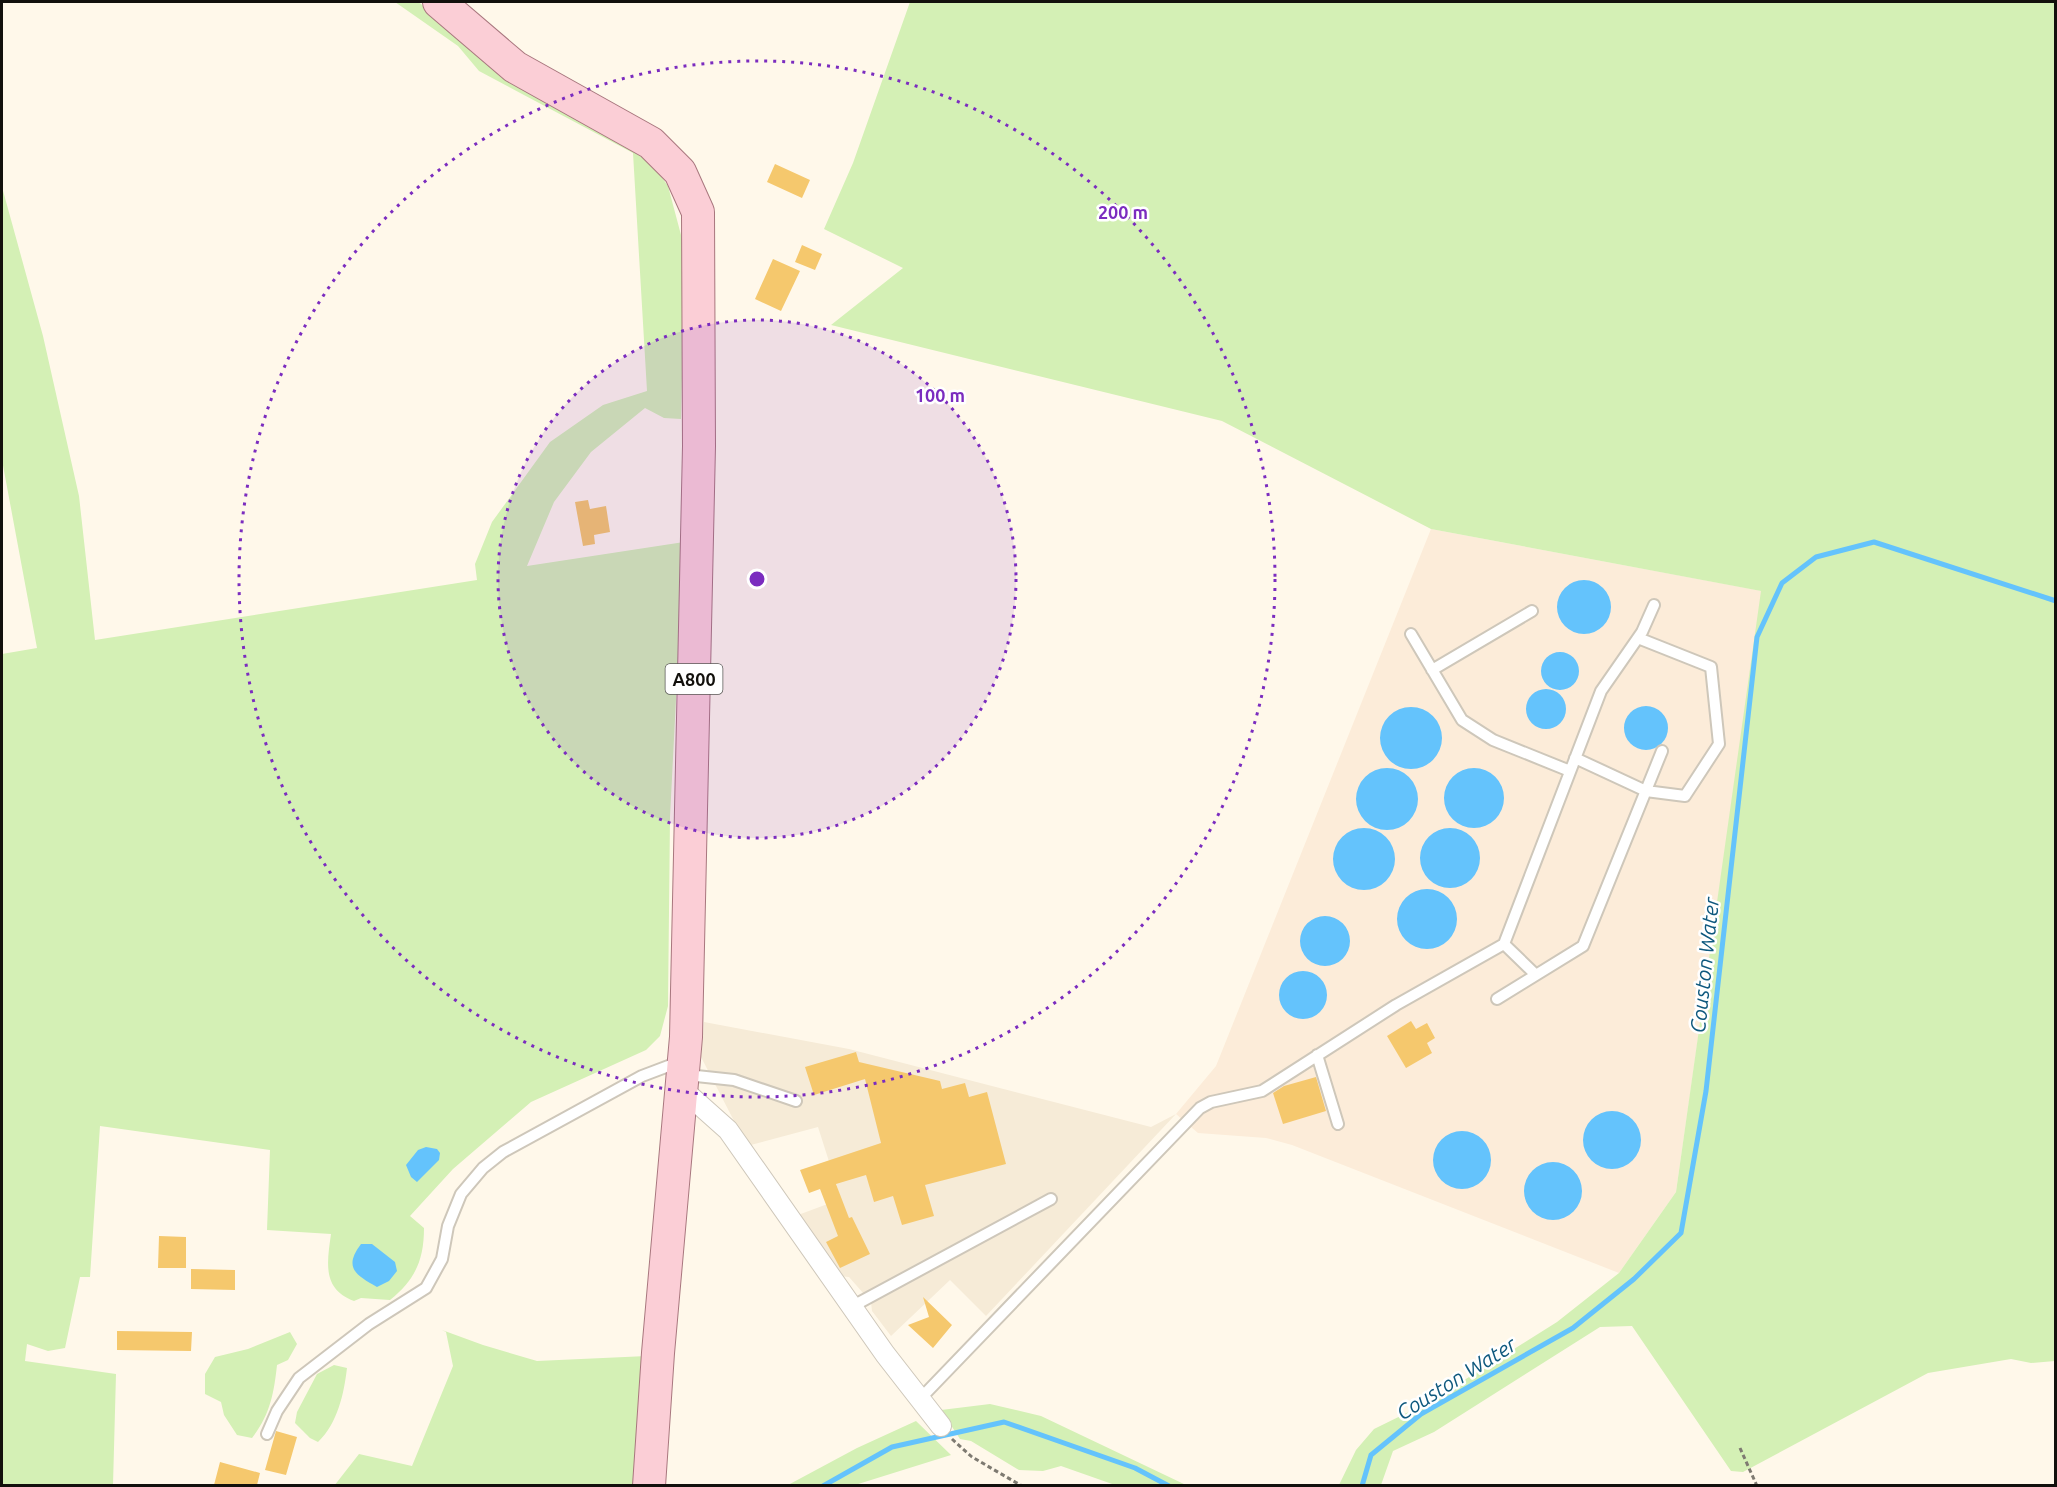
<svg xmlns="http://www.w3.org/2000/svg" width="2057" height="1487" viewBox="0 0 2057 1487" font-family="Ubuntu,sans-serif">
<rect width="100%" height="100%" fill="#fff8ea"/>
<!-- built -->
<path fill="#f6ebd7" d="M704 1022 849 1049 1151 1127 1176 1114 986 1316 950 1280 891 1336 872 1311 871 1302 849 1277 838 1276 798 1215 841 1199 818 1127 747 1146 701 1057Z"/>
<!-- industrial -->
<path fill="#fcecd9" d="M1431 529 1762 591 1676 1192 1619 1273 1292 1145 1266 1138 1198 1133 1176 1114 1216 1066Z"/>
<!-- green -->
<path fill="#d4f0b5" d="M395 2H418L649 159 668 186 685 250 681 419 664 418 645 408 591 452 554 502 527 566 684 542 670 817 668 1006 660 1036 646 1050 531 1102 453 1169 410 1216 424 1228C424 1260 415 1280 390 1300L361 1298 354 1301C322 1289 327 1263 331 1234L267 1230 270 1150 100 1126 90 1277H80L65 1348 48 1351 27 1344 25 1361 116 1374 113 1485H2V654L37 648 2 460V187L43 336 79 496 95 640 477 580 475 564 492 522 550 442 603 405 647 391 633 153 479 71 458 46Z
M910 2H2055V1361L2031 1363 2011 1359 1928 1373 1743 1472 1731 1471 1632 1326 1600 1327 1434 1432 1393 1451 1381 1485H1339L1356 1450 1374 1429 1429 1402 1557 1322 1619 1273 1676 1192 1761 591 1431 529 1222 421 831 325 903 268 824 229 853 163Z
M442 1330 483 1345 537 1361 647 1356 638 1485 334 1486 359 1454 412 1466 453 1366 446 1332Z
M290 1332 297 1344 288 1360 277 1365C274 1393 270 1415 252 1438L237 1435 224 1415 221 1402 205 1394V1374L215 1357 248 1349Z
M334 1365 347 1368C344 1393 338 1423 318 1442L310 1438 295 1423 297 1412 317 1374Z
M990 1404 1041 1416 1186 1485H1115L1061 1466 1043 1471 1019 1470 971 1441 960 1439 941 1410Z
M916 1421 951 1455 855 1485H788L857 1448Z"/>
<!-- water -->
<path fill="#64c3fc" d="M1557 607a27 27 0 1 1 54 0a27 27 0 1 1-54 0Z
M1541 671a19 19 0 1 1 38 0a19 19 0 1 1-38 0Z
M1526 709a20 20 0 1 1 40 0a20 20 0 1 1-40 0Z
M1624 728a22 22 0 1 1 44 0a22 22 0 1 1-44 0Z
M1380 738a31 31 0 1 1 62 0a31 31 0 1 1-62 0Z
M1444 798a30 30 0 1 1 60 0a30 30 0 1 1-60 0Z
M1356 799a31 31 0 1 1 62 0a31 31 0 1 1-62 0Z
M1333 859a31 31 0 1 1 62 0a31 31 0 1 1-62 0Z
M1420 858a30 30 0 1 1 60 0a30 30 0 1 1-60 0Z
M1397 919a30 30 0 1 1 60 0a30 30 0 1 1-60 0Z
M1300 941a25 25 0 1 1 50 0a25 25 0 1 1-50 0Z
M1279 995a24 24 0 1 1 48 0a24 24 0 1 1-48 0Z
M1583 1140a29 29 0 1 1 58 0a29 29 0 1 1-58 0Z
M1433 1160a29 29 0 1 1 58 0a29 29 0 1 1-58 0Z
M426 1147 437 1149 440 1153 439 1160 417 1182 411 1177 406 1165 418 1150Z
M1524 1191a29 29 0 1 1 58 0a29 29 0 1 1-58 0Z
M361 1244H372L395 1262 397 1271 389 1281 377 1287C356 1275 343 1268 361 1244Z"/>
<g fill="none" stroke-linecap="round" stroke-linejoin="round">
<!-- stream -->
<path stroke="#64c3fc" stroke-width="5" d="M823 1486 892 1447 1004 1422 1135 1468 1169 1486
M1362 1486 1371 1455 1421 1414 1573 1328 1634 1279 1681 1233 1706 1091 1757 637 1782 583 1816 557 1874 542 2056 601"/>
</g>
<!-- building -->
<path fill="#f5c86d" d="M775 164 810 180 802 198 767 182Z
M802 245 822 254 815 270 795 262Z
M773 259 800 271 781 311 755 299Z
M588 500 590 509 606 506 610 532 594 535 595 544 583 546 575 502Z
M1411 1021 1416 1029 1427 1023 1435 1038 1427 1043 1432 1053 1406 1068 1387 1036Z
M856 1052 859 1062 940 1081 942 1089 965 1083 969 1097 987 1092 1006 1164 925 1185 934 1216 902 1225 893 1196 874 1202 866 1175 836 1184 849 1218 852 1217 870 1254 840 1268 826 1242 838 1236 820 1189 809 1193 800 1170 881 1143 865 1079 814 1095 805 1067Z
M1316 1077 1326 1111 1283 1124 1273 1093 1284 1086Z
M159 1236 186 1237V1268H158Z
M191 1269 235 1270V1290L191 1289Z
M923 1297 952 1325 933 1348 908 1325 929 1317Z
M117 1331 192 1332 191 1351 117 1350Z
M276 1431 297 1437 286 1475 265 1470Z
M220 1462 260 1473 257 1485H214Z"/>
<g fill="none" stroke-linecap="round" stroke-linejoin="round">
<defs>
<path id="service" d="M1411 634 1462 720 1493 740 1570 771
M1432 670 1532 611
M1575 758 1646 791 1685 796 1719 744 1711 667 1638 638
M1504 944 1536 975
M1497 999 1583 946 1662 751
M1317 1055 1338 1124
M687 1075 734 1080 796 1101
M853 1306 1051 1199
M921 1398 1200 1108 1211 1102 1262 1091 1396 1005 1504 944 1601 691 1642 632 1654 605
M267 1434 277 1411 299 1378 369 1324 426 1288 442 1259 448 1226 461 1194 483 1168 503 1152 642 1076 679 1062"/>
<path id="minor" d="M682 1089 728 1130 885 1354 941 1426"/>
<path id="primary" d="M439 2 515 67 651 143 680 172 698 212 699 446 686 1037 658 1353 649 1486"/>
</defs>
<!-- service casing -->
<use href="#service" stroke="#cec7ba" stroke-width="14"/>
<!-- minor casing -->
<use href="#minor" stroke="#cec7ba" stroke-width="22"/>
<!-- primary casing -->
<use href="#primary" stroke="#a8777e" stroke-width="34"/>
<!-- path -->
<path stroke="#7e7a71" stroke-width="3" stroke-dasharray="4.5 3" stroke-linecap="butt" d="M952 1439 972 1457 1022 1486
M1740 1448 1757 1486"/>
<!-- service -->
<use href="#service" stroke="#fff" stroke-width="10"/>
<!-- minor -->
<use href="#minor" stroke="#fff" stroke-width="20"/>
<!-- primary -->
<use href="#primary" stroke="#fbced6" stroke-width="32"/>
</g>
<!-- distance rings -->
<circle cx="757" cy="579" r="259" fill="#7b2cbf" fill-opacity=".12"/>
<g fill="none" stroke="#7b2cbf" stroke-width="3" stroke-dasharray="3 6">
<circle cx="757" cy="579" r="259"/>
<circle cx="757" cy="579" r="518"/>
</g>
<g text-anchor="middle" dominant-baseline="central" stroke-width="5" stroke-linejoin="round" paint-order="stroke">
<!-- shield labels -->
<rect fill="#fff" stroke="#595855" stroke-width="1.5" x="665.5" y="664" width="57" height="30" rx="4.5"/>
<g font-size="18" font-weight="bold" fill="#12100c">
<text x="694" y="679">A800</text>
</g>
<!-- water labels -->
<g font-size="21" font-style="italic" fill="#0f597e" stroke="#fff">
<text transform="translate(1704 965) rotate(-84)">Couston Water</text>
<text transform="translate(1456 1378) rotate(-32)">Couston Water</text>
</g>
</g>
<circle cx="757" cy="579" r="9" fill="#7b2cbf" stroke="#fff" stroke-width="3"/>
<g font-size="18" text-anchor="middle" font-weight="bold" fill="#7b2cbf" stroke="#fff" stroke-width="5" stroke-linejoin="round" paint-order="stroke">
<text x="1123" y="219">200 m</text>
<text x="940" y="402">100 m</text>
</g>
<!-- border -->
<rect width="2057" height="1487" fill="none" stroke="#12100c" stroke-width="6"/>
</svg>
